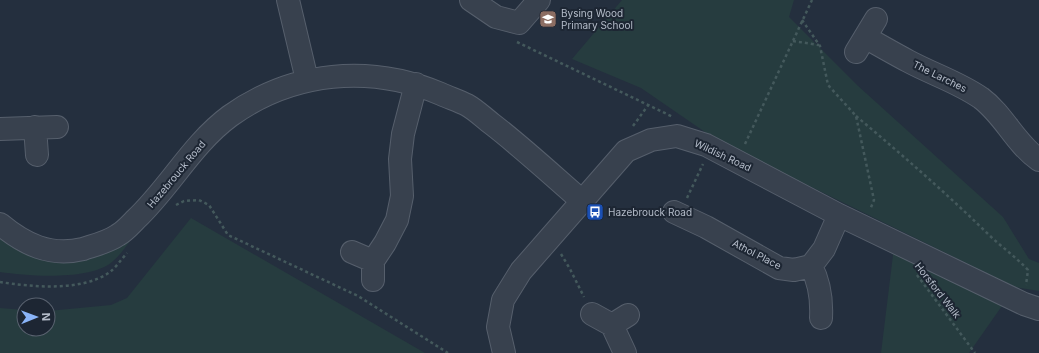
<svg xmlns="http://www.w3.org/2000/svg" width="1039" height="353" viewBox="0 0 1039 353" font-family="Inter,sans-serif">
<rect width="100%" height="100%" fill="#242f3e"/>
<!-- green -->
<path fill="#263c3f" d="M622 0H794L789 17 857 85 1003 217 1029 259 1039 263V291L1015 287 718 141 641 88 572 59Z
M191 218 425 353H0V308L24 310V329H48V311L111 305 127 298Z
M142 223C133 236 124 252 112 262 89 281 28 276 0 272V235L44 256Z
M890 249 1004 303 969 353H881L893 255Z"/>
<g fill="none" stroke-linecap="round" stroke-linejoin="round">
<defs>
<path id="minor" d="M288 0 307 80
M471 0 496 17 519 23 539 0
M865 37C879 45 893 53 908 61 932 74 958 82 981 98 1004 115 1015 143 1039 160
M856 52 876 19
M35 127 37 155
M0 129 57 127
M674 212 706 227 779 268 794 270 811 266 824 249 839 215
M0 224C24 244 50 257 83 249 95 245 108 242 118 235 125 231 131 224 136 219 170 187 192 144 230 116 293 71 370 64 441 94 450 98 459 101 467 105 476 110 484 118 492 124 523 148 552 175 582 201
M352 252 373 261
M811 266C820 283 822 299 821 318
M373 280V261L385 243 397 220 402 196 400 159 403 134 416 84
M592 314 612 325 625 353
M612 325 628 315
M504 353 498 327 503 300 521 271 626 151 651 140 677 136 706 145 839 215 1024 304 1039 309"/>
</defs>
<!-- minor casing -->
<use href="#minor" stroke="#565f6c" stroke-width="24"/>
<!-- path -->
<path stroke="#44595c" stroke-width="2.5" stroke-dasharray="3 3" stroke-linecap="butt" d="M802 20 820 46 828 85 856 116 874 200 870 210
M793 41 819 45
M517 42 673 117
M856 116C901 154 945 192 987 233 1000 246 1015 256 1028 270L1026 285
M633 126 649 104
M745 144 812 0
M687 198 703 164
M176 205 184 201 199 200 209 205 228 235 358 296 448 353
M561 254 570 269 584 297
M917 275 975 353
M0 282C32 287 82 292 110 272 116 267 121 260 127 253"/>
<!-- minor -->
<use href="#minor" stroke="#38414e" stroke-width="22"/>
</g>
<!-- icons -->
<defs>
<symbol id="school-square" viewBox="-11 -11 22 22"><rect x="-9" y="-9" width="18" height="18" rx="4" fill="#8d6e63" stroke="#1d2633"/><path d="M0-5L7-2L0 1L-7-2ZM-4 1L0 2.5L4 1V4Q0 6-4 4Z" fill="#fff"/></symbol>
<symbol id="bus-square" viewBox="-11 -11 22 22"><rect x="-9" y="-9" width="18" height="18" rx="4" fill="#1a4fb4" stroke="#1d2633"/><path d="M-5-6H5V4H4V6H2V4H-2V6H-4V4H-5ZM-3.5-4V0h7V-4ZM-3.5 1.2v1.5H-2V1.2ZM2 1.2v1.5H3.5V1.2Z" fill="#fff"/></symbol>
</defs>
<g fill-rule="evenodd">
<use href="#school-square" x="538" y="9" width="20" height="20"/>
<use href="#bus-square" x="585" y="202" width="20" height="20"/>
</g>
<g text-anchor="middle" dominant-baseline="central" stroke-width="4" stroke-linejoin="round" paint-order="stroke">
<!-- poi labels -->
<g font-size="10" fill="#b4bcc9" stroke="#1d2633" text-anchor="start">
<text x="561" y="13">Bysing Wood<tspan x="561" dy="12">Primary School</tspan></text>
<text x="608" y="212">Hazebrouck Road</text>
</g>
<!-- street labels -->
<g font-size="10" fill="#b4bcc9" stroke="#1d2633">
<text transform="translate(940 76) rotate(26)">The Larches</text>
<text transform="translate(723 155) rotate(25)">Wildish Road</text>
<text transform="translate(176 174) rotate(-50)">Hazebrouck Road</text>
<text transform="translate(757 254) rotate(27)">Athol Place</text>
<text transform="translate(938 290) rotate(52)">Horsford Walk</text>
</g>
</g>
<!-- north arrow -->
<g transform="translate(36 317) rotate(89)"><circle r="19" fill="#1d2633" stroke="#59626f"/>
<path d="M0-3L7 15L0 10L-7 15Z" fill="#8ab4f8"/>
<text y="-6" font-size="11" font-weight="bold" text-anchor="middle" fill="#b4bcc9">N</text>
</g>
</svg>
